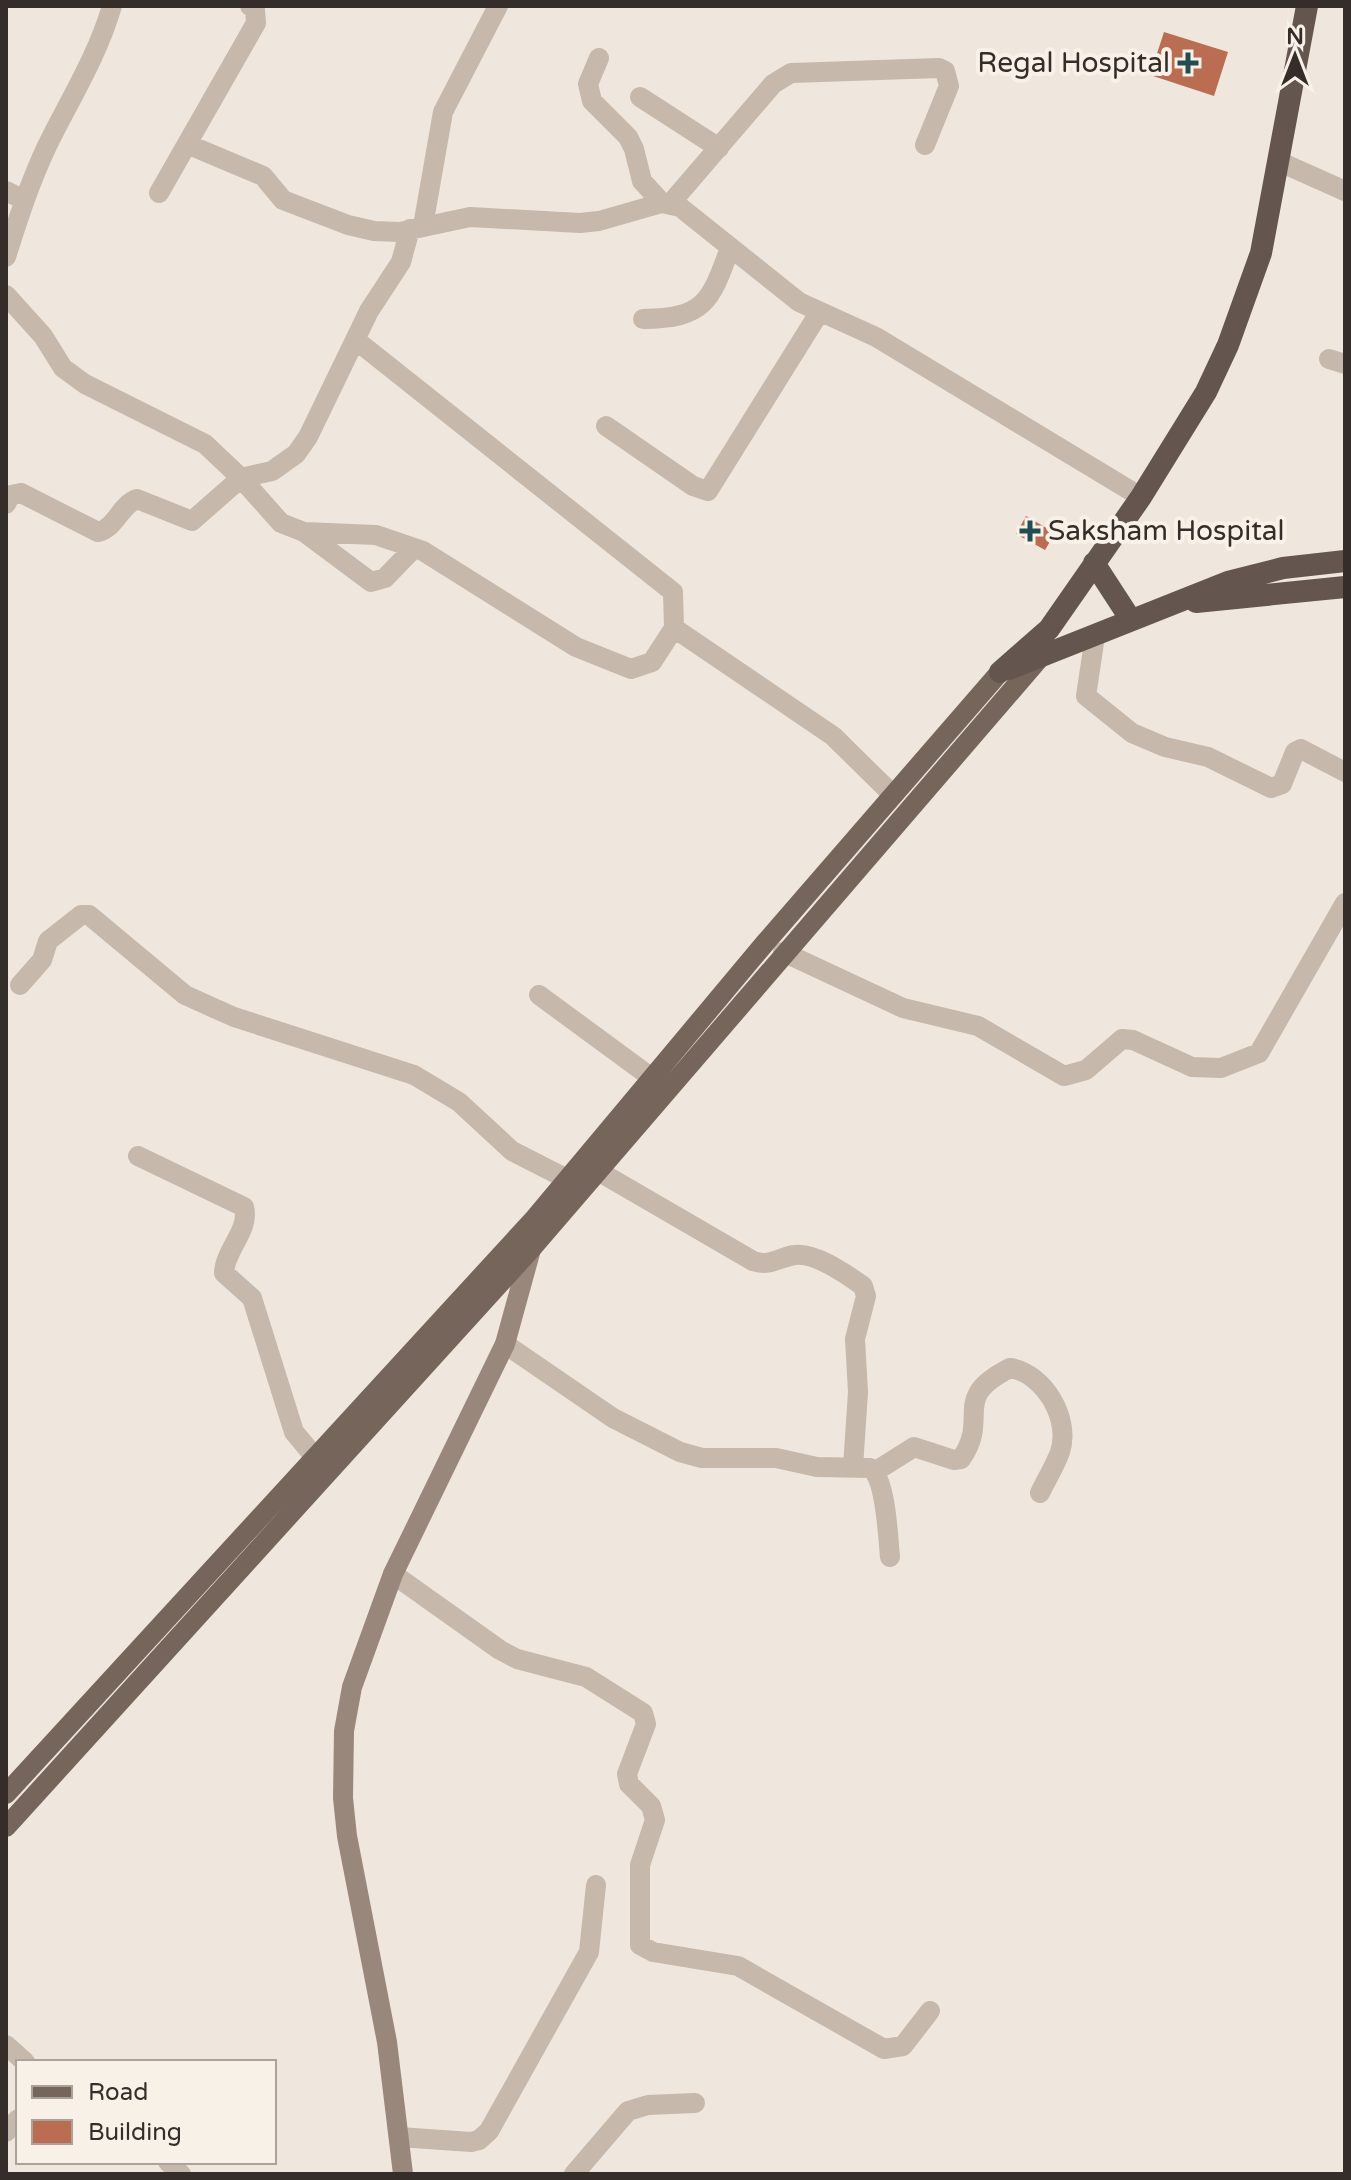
<svg xmlns="http://www.w3.org/2000/svg" width="1351" height="2180" viewBox="0 0 1351 2180" font-family="'Varela Round',sans-serif">
<rect width="100%" height="100%" fill="#efe7dd"/>
<!-- building -->
<path fill="#ba6d50" d="M1164 32 1228 52 1214 96 1150 75Z
M1026 516 1055 533 1045 550 1016 534Z"/>
<g fill="none" stroke-linecap="round" stroke-linejoin="round">
<!-- minor -->
<path stroke="#c6b8aa" stroke-width="20" d="M599 58 588 84 592 101 628 137 634 149 642 181 662 203
M640 97 719 148
M187 144 263 176 283 200 348 225 374 231 400 232 470 217 580 223 599 221 662 203 680 207 799 302 876 337 1141 497
M1280 162 1345 191
M6 191 24 200
M159 193 256 23 255 10 250 6
M670 204 773 84 791 73 939 68 945 71 949 86 925 145
M423 226 443 112 498 6
M6 257C18 219 30 182 47 146 70 99 97 57 112 6
M6 295 43 336 63 368 85 384 205 444 241 478 281 523 304 532 376 535 423 551 576 647 631 669 652 662 674 628
M643 319C704 318 710 303 730 248
M357 341 673 592 674 628 833 736 893 795
M1329 359 1345 364
M606 426 693 486 708 491 819 313
M6 504 11 495 21 493 98 532C116 528 120 505 137 499L192 521 241 478 272 471 296 454 308 437 369 311 401 262 410 229
M304 532 371 582 385 578 414 548
M1095 636 1086 696 1132 733 1165 747 1208 757 1271 788 1282 784 1295 752 1301 749 1345 772
M783 952 903 1008 978 1026 1064 1076 1086 1070 1122 1039 1133 1040 1192 1067 1221 1068 1259 1053 1345 903
M20 985 42 960 48 941 81 915H89L185 995 234 1017 414 1075 459 1102 512 1151 567 1179
M539 995 652 1078
M138 1156 244 1207C250 1231 225 1249 224 1273L252 1298 294 1432 324 1468
M598 1171 753 1261C770 1267 779 1257 795 1255 815 1252 847 1275 863 1286L866 1296 855 1339 858 1392 853 1467
M505 1344 613 1418 680 1452 702 1458H776L817 1467 870 1468C886 1478 888 1537 890 1557
M876 1471 914 1447 954 1460 961 1459C991 1416 949 1399 1010 1368 1044 1373 1071 1419 1060 1452 1055 1466 1046 1480 1040 1493
M393 1574 500 1650 517 1659 586 1677 643 1713 646 1724 627 1774 629 1784 651 1806 655 1820 640 1865V1945L653 1952 738 1966 884 2049 903 2046 930 2011
M6 2045 25 2062
M6 2132 18 2119
M399 2137 471 2142 479 2140 489 2131 589 1952 596 1885
M168 2162 181 2174
M574 2174 628 2111 648 2105 695 2103"/>
<!-- secondary -->
<path stroke="#9a877b" stroke-width="20" d="M403 2174 387 2042 347 1836 343 1798 344 1731 352 1687 393 1574 505 1344 533 1242"/>
<!-- primary -->
<path stroke="#75655b" stroke-width="20" d="M6 1794 535 1218 765 943 1000 672
M6 1827 532 1248 1038 660 1041 651"/>
<!-- trunk -->
<path stroke="#64564e" stroke-width="22" d="M1094 563 1131 620
M1196 602 1345 587
M1009 669 1228 582 1283 568 1345 561
M1000 672 1049 629 1141 497 1206 392 1228 345 1261 253 1307 6"/>
</g>
<!-- markers -->
<g fill="#224d52" stroke="#f8f1e8" stroke-width="3">
<path d="M1184 51h8v8h8v8h-8v8h-8v-8h-8v-8h8z"/>
<path d="M1026 519h8v8h8v8h-8v8h-8v-8h-8v-8h8z"/>
</g>
<g text-anchor="middle" dominant-baseline="central" stroke-width="8" stroke-linejoin="round" paint-order="stroke">
<!-- poi labels -->
<g font-size="28" fill="#342d29" stroke="#f8f1e8" text-anchor="end">
<text x="1170" y="63">Regal Hospital</text>
<text x="1048" y="531" text-anchor="start">Saksham Hospital</text>
</g>
</g>
<!-- border -->
<rect width="1351" height="2180" fill="none" stroke="#342d29" stroke-width="16"/>
<!-- legend -->
<rect x="16" y="2060" width="260" height="104" fill="#f8f1e8" stroke="#aaa39c" stroke-width="2"/>
<rect x="32" y="2086" width="40" height="12" fill="#75655b" stroke="#aaa39c" stroke-width="2"/>
<text x="88" y="2100" font-size="24" fill="#342d29">Road</text>
<rect x="32" y="2120" width="40" height="24" fill="#ba6d50" stroke="#aaa39c" stroke-width="2"/>
<text x="88" y="2140" font-size="24" fill="#342d29">Building</text>
<!-- north arrow -->
<g transform="translate(1295 56)" stroke="#f8f1e8" stroke-width="6" paint-order="stroke">
<path d="M0-6L14 30L0 20L-14 30Z" fill="#342d29"/>
<text y="-12" font-size="22" font-weight="bold" text-anchor="middle" fill="#342d29">N</text>
</g>
</svg>
